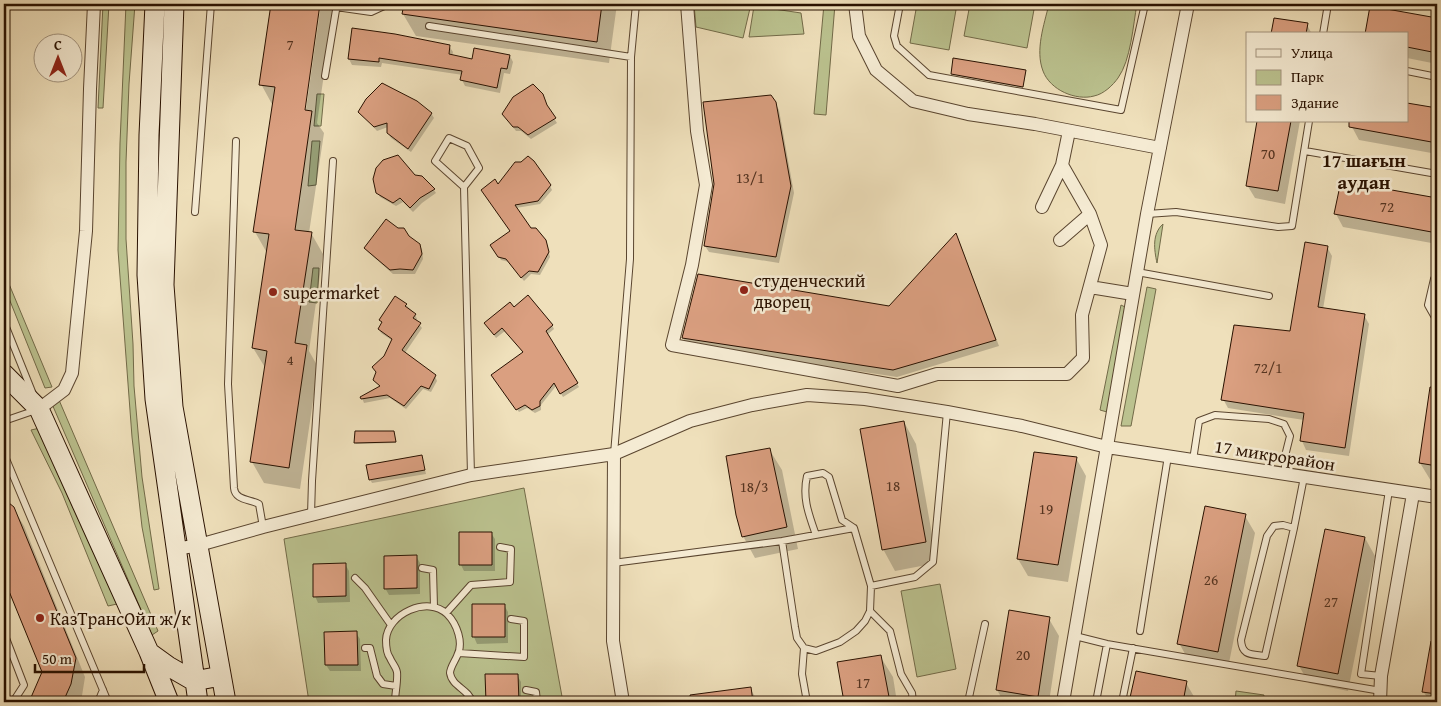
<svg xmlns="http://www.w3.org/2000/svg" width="1441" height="706" viewBox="0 0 1441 706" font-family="'Gentium Book Plus',serif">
<rect width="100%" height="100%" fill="#efe0bb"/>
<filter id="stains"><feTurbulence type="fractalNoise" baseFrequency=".004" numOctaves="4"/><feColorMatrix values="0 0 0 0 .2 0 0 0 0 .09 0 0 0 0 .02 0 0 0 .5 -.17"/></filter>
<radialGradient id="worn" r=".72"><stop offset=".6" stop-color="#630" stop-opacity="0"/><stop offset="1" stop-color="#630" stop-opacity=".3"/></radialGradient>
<!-- green -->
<path fill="#bbc28f" stroke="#726a48" d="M103 4H109L103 108H98Z
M126 4H135L129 84 126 162V239L133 344 134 386 142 477 159 589 154 590 142 527 132 437 118 250 120 143Z
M694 4H751L743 38 696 27Z
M824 4H835L826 115 814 114Z
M917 4H957L949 50 910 43Z
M970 4H1035L1027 48 964 36Z
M1049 4H1137C1133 25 1131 60 1118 78 1113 85 1104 94 1094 96 1076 101 1050 90 1043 71 1035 50 1044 25 1049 4Z
M754 6 801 13 804 34 749 37Z
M317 94H324L321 126H314Z
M312 141H320L316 185 308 186Z
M1163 224 1157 263C1154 249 1152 234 1163 224Z
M313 268H319L317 303 309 302Z
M4 272 52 387 45 388 4 286Z
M1147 287 1156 289 1131 426H1121Z
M1121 305 1125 307 1107 412 1100 410Z
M59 400 158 631 152 635 52 404Z
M40 428 117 604 108 606 62 493 31 430Z
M524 488 563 702H309L284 539Z
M940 584 956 669 917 677 901 591Z
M1236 691 1264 695 1263 702H1235Z"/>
<!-- shadow -->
<path fill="#0003" d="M272 4H318L302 116H305L321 4H334L317 123 324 133 309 233H311L323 254 309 351 318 367 300 489 264 483 252 462 266 369 253 348 267 253 255 232 273 106 261 84Z
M405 4H617L609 63 416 36 403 14Z
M1371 7 1437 19V64L1407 58V34Z
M1307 25 1312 34H1272Z
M353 30 449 46 453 52 452 56 473 60 510 56 513 62 510 74 504 73 500 93 465 86 462 80 463 75 382 63 381 67 352 65 349 59Z
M1026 71 1023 88 953 75 952 74Z
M775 103 779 110 794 193 779 263 709 252 705 246Z
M1407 104 1437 110V154L1359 140 1352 127 1407 121Z
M548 109 557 123 531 139 521 131H516L506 118Z
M360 112 431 113 434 118 411 152 391 138 388 133V127L377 131Z
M1258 121H1300L1285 204 1255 198 1247 185Z
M414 176 434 190 436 193 422 203 413 212 403 202 396 206 380 197 378 193Z
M1342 182 1437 199V244L1343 227 1336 214Z
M498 186H550L552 190 540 204 516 208 530 229 547 245 550 257 540 275 531 274 524 281 509 262 501 260 492 245 511 232Z
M408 237 419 245 422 249 423 259 415 274H393L368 252 365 248Z
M959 241 999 346 897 377 687 345 683 338 889 308Z
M1327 247 1332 256 1323 309 1364 315 1369 324 1349 456 1306 450 1302 441 1304 420 1228 408 1223 399 1291 333Z
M406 305 415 314 417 319 416 321 422 328 405 353 435 376 437 381 431 392 423 389 406 409 390 398 364 403 362 398 381 387 375 380 393 341 381 333 379 329 383 324 380 320Z
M514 309 552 325 554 329 547 335 579 387 563 397 556 386 541 405V410L535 413 527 408 519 412 495 379 524 353 505 331 496 338 488 327Z
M1436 356H1437V482L1431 481 1420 463Z
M904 422 916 444 937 563 895 571 883 549Z
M394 434 396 443 356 444 355 443Z
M769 449 782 470 798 549 755 558 743 536Z
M422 457 426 474 372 483 370 479Z
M1076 458 1086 476 1068 582 1028 576 1018 559Z
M4 501 13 508 24 526 85 677 81 702H30L43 672 4 575Z
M1245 516 1255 533 1228 668 1189 661 1179 643Z
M491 533 495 539V571H464L461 565Z
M1365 538 1375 556 1348 691 1309 683 1299 666Z
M416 556 420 563V594L389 595 385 588Z
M345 564 349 571 350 602 318 603 315 596Z
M504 605 508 612V643L477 644 474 637 473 606Z
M1437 615V702H1430L1423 691Z
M1049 619 1059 636 1049 702H1004L997 690Z
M356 633 360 639 361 671H330L326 665Z
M880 656 893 677 897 702H845L838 663Z
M1137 673 1186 683 1196 700V702H1130Z
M517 675 521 682V702H487L486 676Z
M750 688 758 702H712L711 693Z"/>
<!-- building -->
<path fill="#da9f80" stroke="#291100" d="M271 4H320L305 110 312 111 295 230 312 232 295 343 307 345 289 468 250 462 267 351 252 348 269 234 253 232 275 87 259 85Z
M404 4H602L597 42 402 14Z
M1370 6 1437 18V53L1407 47V34H1365Z
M1274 18 1308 23 1306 34H1271Z
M352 28 395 34 450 45 449 54 472 59 474 48 510 55 507 69 501 68 497 88 460 80 462 71 379 58V62L348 59Z
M953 58 1026 70 1023 87 951 74Z
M382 83 417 101 432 113 408 149 387 133V123L374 127 358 112 366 99Z
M533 84 543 94 547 105 556 118 528 135 518 127H513L502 114 513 97Z
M771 95 776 102 791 186 776 257 704 246 714 184 703 102Z
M1407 103 1437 108V143L1349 127V121H1407Z
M1257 121H1291L1278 191 1246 186Z
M398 155 415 175 422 176 435 189 420 198 410 208 400 198 393 203 376 193 373 179 376 168 383 160Z
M528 156 534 161 551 185 538 201 515 205 531 228H536L546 240 549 252 538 272 529 271 521 278 506 259 498 257 490 245 510 231 481 190 495 179 498 184 515 162H521Z
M1341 181 1437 198V233L1334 214Z
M386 219 398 228H404L409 236 420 244 422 254 413 270 400 269 390 270 364 248Z
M956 233 996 340 893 370 682 338 698 274 889 306Z
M1305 242 1328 246 1318 307 1365 314 1345 448 1300 441 1304 413 1221 400 1234 325 1290 331Z
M528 295 553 325 546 331 578 383 560 394 554 383 540 401V406L532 410 525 405 516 410 491 375 523 352 502 328 494 335 484 323 510 302 514 307Z
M395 296 407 304 405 306 416 314 413 318 421 323 402 350 436 375 429 389 421 386 404 406 387 395 361 399 360 397 380 386 373 380 376 372 372 367 384 356 392 339 378 329 382 322 379 320Z
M1430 387 1437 388V466L1419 463Z
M904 421 926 542 882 550 860 429Z
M355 431H394L396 442 354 443Z
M770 448 787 527 742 537 736 515 726 456Z
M1034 452 1077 457 1058 565 1017 559Z
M422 455 425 470 369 480 366 465Z
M4 499 14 507 76 658 71 684 63 702H29L42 672 4 579Z
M1205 506 1246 514 1218 652 1177 644Z
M1325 529 1365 537 1338 674 1297 666Z
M459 532H492V565H459Z
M417 555V588L384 589V556Z
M346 563V596L313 597V564Z
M472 604H505V637H472Z
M1009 610 1050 617 1038 697 996 690Z
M357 631 358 665H325L324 632Z
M1431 641H1437V694L1422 692Z
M881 655 890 702H844L837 662Z
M1136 671 1187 681 1183 702H1129Z
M485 674H518L519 702H486Z
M751 687 753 702H691L690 695Z"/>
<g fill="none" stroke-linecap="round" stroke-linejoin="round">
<defs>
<path id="lane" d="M900 4 894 36 897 46 929 75 1121 110 1145 4
M336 7 371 12 384 6 385 4
M429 26 631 57
M1323 34 1328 4
M1407 71 1437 77
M325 76 337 4
M236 141 228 384 234 488C235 500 249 499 259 504L263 527
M1305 151 1437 174
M464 187 435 161 449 138 467 146 479 168 464 187 471 475
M195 212 211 4
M1147 214 1176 212 1278 227 1292 226 1309 121
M1137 272 1269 296
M1437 275 1434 279 1428 305 1437 321
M4 322 33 394
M4 421 36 410
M4 454 108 702
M614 454 630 259 631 57 636 4
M1193 460 1199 421 1215 415 1269 419 1284 424 1290 436 1285 456V474
M311 515 312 481 333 161
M1294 528 1265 656C1251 654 1242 656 1241 640L1267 536 1274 526 1283 525 1294 528 1304 477
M782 541 795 627 797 638 804 648 802 674 807 702
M613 563 782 541 854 528
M422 568 433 570 434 607
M355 578 365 588 391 625
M871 586 915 577 933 562 947 412
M870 611 890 631 901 674 912 693 913 702
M446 613 471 585 510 582 511 549 500 547
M1140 631 1168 456
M4 633 24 685 13 702
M1075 636 1107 644 1381 691
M365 648H370L377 676 383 684 396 686
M804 648 816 651 840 642 856 631 865 621 870 611 871 586 854 528 842 520 829 477 823 473 807 476C802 498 809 515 816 535
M459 653 524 657V621L511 619
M1381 676 1361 674 1389 490
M526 690 536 692 537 702
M98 702 103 690
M395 702C395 693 398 681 397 672 396 667 392 663 390 658 387 654 386 645 386 640 387 614 428 595 447 614 457 624 464 643 457 656 455 661 450 668 450 673 452 687 469 689 472 702
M968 702 985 624
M1096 702 1107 644
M1122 702 1133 648"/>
<path id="street" d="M687 4 697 131 706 185 692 265 672 345 898 386 937 374H1067L1083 358 1082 315 1101 245 1090 214
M855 4 859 36 876 70 913 101 968 114 1035 124 1160 148
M1042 207 1062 165 1069 131
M1060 240 1090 214 1062 165
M1090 287 1133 294
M39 409 64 390 72 373 86 231 90 89 94 4
M614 454 613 641 623 702
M176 549 199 545 263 527 471 475 614 454 690 421 752 405 807 395 865 399 947 412 1022 426 1107 447 1437 497
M1063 702 1147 214 1188 4
M1380 702 1381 676 1413 494"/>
<path id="secondary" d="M155 4 149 135 147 275 155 399 198 702
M174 4 164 285 173 407 226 702
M4 374 39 409 149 652 169 702
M150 653 168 666 194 681 221 676"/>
</defs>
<!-- lane casing -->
<use href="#lane" stroke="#5a452f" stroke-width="8"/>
<!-- street casing -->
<use href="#street" stroke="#5a452f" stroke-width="14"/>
<!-- secondary casing -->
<use href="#secondary" stroke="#291100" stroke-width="21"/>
<!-- lane -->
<use href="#lane" stroke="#f5ebd3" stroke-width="6"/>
<!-- street -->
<use href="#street" stroke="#f5ebd3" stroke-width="12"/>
<!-- secondary -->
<use href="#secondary" stroke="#f5ebd3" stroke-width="19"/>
</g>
<!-- markers -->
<g fill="#8f2418" stroke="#f5ebd3" stroke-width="2">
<circle cx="744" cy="290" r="5"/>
<circle cx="273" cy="292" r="5"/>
<circle cx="40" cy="618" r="5"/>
</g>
<g text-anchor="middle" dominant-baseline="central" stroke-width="5" stroke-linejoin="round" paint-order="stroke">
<!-- number labels -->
<g font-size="15" fill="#553420">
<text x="290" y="44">7</text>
<text x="1268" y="153">70</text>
<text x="750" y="177">13/1</text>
<text x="1387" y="206">72</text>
<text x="290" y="359">4</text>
<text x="1268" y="367">72/1</text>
<text x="893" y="485">18</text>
<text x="754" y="486">18/3</text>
<text x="1046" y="508">19</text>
<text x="1211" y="579">26</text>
<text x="1331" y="601">27</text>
<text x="1023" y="654">20</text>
<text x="863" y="682">17</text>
</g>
<!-- poi labels -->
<g font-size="18" fill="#291100" stroke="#f5ebd3" text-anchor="start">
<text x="754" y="280">студенческий<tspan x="754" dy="21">дворец</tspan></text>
<text x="283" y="292">supermarket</text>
<text x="50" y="618">КазТрансОйл ж/к</text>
</g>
<!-- street labels -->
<g font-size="18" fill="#291100" stroke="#f5ebd3">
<text transform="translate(1275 455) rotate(9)">17 микрорайон</text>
</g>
<!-- neighbourhood labels -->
<g font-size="19" font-weight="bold" fill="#291100" stroke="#f5ebd3">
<text x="1364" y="160">17 шағын<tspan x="1364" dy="22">аудан</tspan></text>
</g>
</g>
<!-- margin -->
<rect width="1441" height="706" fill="none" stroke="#efe0bb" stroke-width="20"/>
<rect x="5" y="5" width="1431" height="696" fill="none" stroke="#291100" stroke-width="2.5"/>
<rect x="10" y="10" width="1421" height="686" fill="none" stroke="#291100"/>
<!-- legend -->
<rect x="1246" y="32" width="162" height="90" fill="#f5ebd3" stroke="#a3947f"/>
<rect x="1256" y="49" width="25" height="8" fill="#f5ebd3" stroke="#a3947f"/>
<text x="1291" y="58" font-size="15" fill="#291100">Улица</text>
<rect x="1256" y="70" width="25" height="15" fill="#bbc28f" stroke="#a3947f"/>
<text x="1291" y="82" font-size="15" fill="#291100">Парк</text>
<rect x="1256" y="95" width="25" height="15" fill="#da9f80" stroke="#a3947f"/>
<text x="1291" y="108" font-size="15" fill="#291100">Здание</text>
<!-- north arrow -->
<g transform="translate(58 58)"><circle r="24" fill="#f5ebd3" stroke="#a3947f"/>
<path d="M0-4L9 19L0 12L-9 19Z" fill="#8f2418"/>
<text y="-8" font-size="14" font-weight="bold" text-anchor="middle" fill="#291100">С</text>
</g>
<!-- scale -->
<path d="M35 664v8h109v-8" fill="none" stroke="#291100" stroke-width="2.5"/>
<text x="42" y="664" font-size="15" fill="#291100" stroke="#f5ebd3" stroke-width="4" paint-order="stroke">50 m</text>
<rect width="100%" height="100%" filter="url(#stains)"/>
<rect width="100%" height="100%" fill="url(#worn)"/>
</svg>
